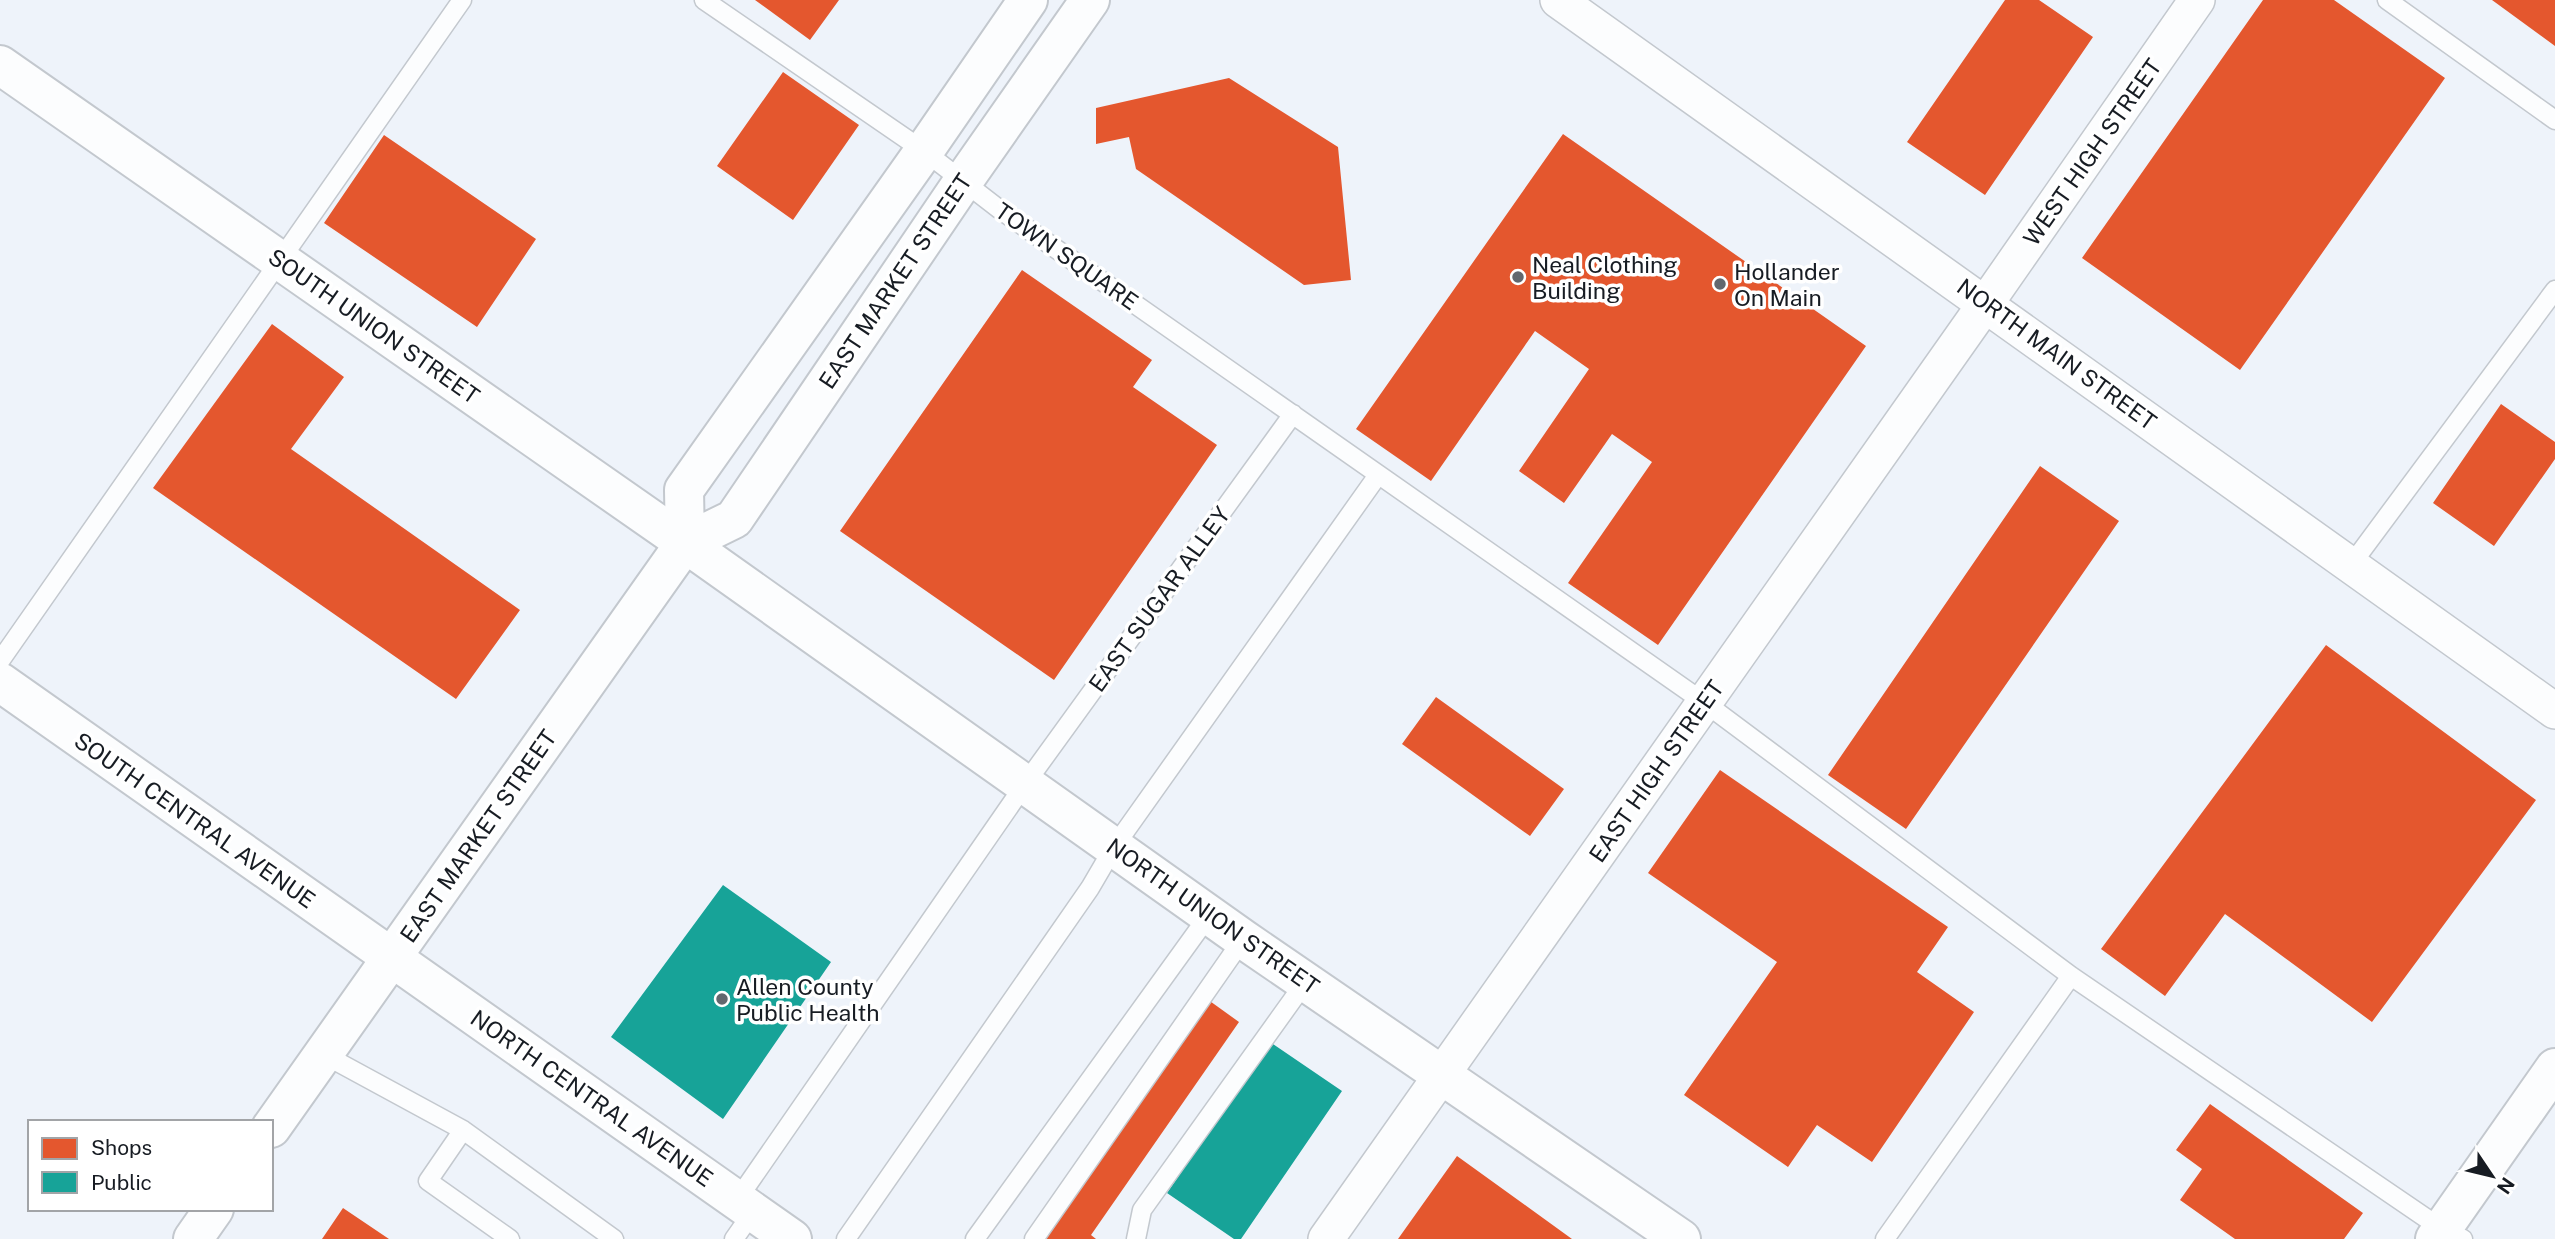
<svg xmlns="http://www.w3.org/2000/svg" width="2555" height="1239" viewBox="0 0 2555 1239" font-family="'Public Sans',sans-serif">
<rect width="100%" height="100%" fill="#eef3fa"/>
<!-- shops -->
<path fill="#e4572e" d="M755 0H839L810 40Z
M2005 0H2039L2093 37 1985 195 1907 142Z
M2263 0H2334L2445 78 2240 370 2082 258Z
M2492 0H2555V46Z
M783 72 859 125 793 220 717 166Z
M1229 78 1338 147 1351 280 1304 285 1136 169 1129 137 1096 144V108Z
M1563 134 1866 346 1658 645 1568 583 1652 462 1612 434 1564 503 1519 471 1589 369 1535 331 1431 481 1356 429Z
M384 135 536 239 477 327 324 223Z
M1022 270 1152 360 1133 387 1217 445 1054 680 840 531Z
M272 324 344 377 291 449 520 610 456 699 153 488Z
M2501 404 2555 442V459L2494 546 2433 503Z
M2040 466 2119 521 1906 829 1828 775Z
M2326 645 2536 800 2372 1022 2225 914 2165 996 2101 949Z
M1436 697 1564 789 1530 836 1402 744Z
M1720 770 1948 927 1917 972 1974 1012 1872 1162 1817 1125 1788 1167 1684 1095 1777 962 1648 873Z
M1207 999 1239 1022 1091 1235 1096 1239H1040Z
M2210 1104 2363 1213 2344 1239H2235L2180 1200 2202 1169 2176 1150Z
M1457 1156 1572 1239H1398Z
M343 1208 389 1239H322Z"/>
<!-- public -->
<path fill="#17a398" d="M723 885 831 962 723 1119 611 1037Z
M1270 1042 1342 1091 1241 1239H1234L1167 1193Z"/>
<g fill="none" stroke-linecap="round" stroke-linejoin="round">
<defs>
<path id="lane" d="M704 0 924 151 999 209 1705 703 2071 976 2442 1229 2463 1239
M2387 0 2555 120
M2351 565 2555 290
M0 661 462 0
M323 1054 463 1130 614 1239
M463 1130 428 1181 510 1239
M737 1200 1025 784 1293 414
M734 1239 753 1212
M846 1239 1090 888 1114 847 1378 475
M975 1239 1209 915
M1034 1239 1243 939
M1136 1239 1142 1210 1306 981
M1885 1239 2071 976"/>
<path id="street" d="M1558 0 2555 711
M1326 1239 1986 303 2197 0"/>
<path id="secondary" d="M685 543 684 490 924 151 1028 0
M271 1128 685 543 734 519 964 180 1090 0
M193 1239 214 1209
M2435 1239 2555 1068"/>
<path id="primary" d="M0 65 685 543 1243 939 1681 1239
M0 682 792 1239"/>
</defs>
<!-- lane casing -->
<use href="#lane" stroke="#c3c8ce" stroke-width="21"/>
<!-- street casing -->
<use href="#street" stroke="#c3c8ce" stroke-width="38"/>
<!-- secondary casing -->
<use href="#secondary" stroke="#c3c8ce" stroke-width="42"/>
<!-- primary casing -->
<use href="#primary" stroke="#c3c8ce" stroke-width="42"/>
<!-- lane -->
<use href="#lane" stroke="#fcfdfe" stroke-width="18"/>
<!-- street -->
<use href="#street" stroke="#fcfdfe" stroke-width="35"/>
<!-- secondary -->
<use href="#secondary" stroke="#fcfdfe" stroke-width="38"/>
<!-- primary -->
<use href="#primary" stroke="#fcfdfe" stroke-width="38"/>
</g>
<!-- markers -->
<g fill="#62676e" stroke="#fff" stroke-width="2.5">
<circle cx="1518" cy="277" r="7"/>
<circle cx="1720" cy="284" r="7"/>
<circle cx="722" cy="999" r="7"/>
</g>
<g text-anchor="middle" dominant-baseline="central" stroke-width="7" stroke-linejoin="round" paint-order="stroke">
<!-- street labels -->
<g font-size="23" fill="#171c23" stroke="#fff">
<text transform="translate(2092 152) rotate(-55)">WEST HIGH STREET</text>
<text transform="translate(1067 256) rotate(35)">TOWN SQUARE</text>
<text transform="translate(895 281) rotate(-56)">EAST MARKET STREET</text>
<text transform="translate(374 326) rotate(35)">SOUTH UNION STREET</text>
<text transform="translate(2057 354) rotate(36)">NORTH MAIN STREET</text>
<text transform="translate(1159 599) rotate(-54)">EAST SUGAR ALLEY</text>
<text transform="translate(1656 771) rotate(-55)">EAST HIGH STREET</text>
<text transform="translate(195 820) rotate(35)">SOUTH CENTRAL AVENUE</text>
<text transform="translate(478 836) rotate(-55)">EAST MARKET STREET</text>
<text transform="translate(1213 916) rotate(35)">NORTH UNION STREET</text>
<text transform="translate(592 1098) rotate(35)">NORTH CENTRAL AVENUE</text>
</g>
<!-- poi labels -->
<g font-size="23" fill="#171c23" stroke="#fff" text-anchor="start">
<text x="1532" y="264">Neal Clothing<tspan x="1532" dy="26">Building</tspan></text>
<text x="1734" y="271">Hollander<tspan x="1734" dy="26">On Main</tspan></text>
<text x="736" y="986">Allen County<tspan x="736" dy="26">Public Health</tspan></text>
</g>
</g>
<!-- legend -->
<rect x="28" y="1120" width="245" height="91" fill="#ffffff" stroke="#a2a4a7" stroke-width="2"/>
<rect x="42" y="1138" width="35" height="21" fill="#e4572e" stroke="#a2a4a7" stroke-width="2"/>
<text x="91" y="1155" font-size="21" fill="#171c23">Shops</text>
<rect x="42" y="1172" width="35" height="21" fill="#17a398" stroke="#a2a4a7" stroke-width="2"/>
<text x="91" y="1190" font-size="21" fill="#171c23">Public</text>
<!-- north arrow -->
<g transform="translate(2492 1176) rotate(125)" stroke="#ffffff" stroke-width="5" paint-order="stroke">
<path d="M0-5L12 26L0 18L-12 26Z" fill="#171c23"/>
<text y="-10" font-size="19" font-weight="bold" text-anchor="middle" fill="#171c23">N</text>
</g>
</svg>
